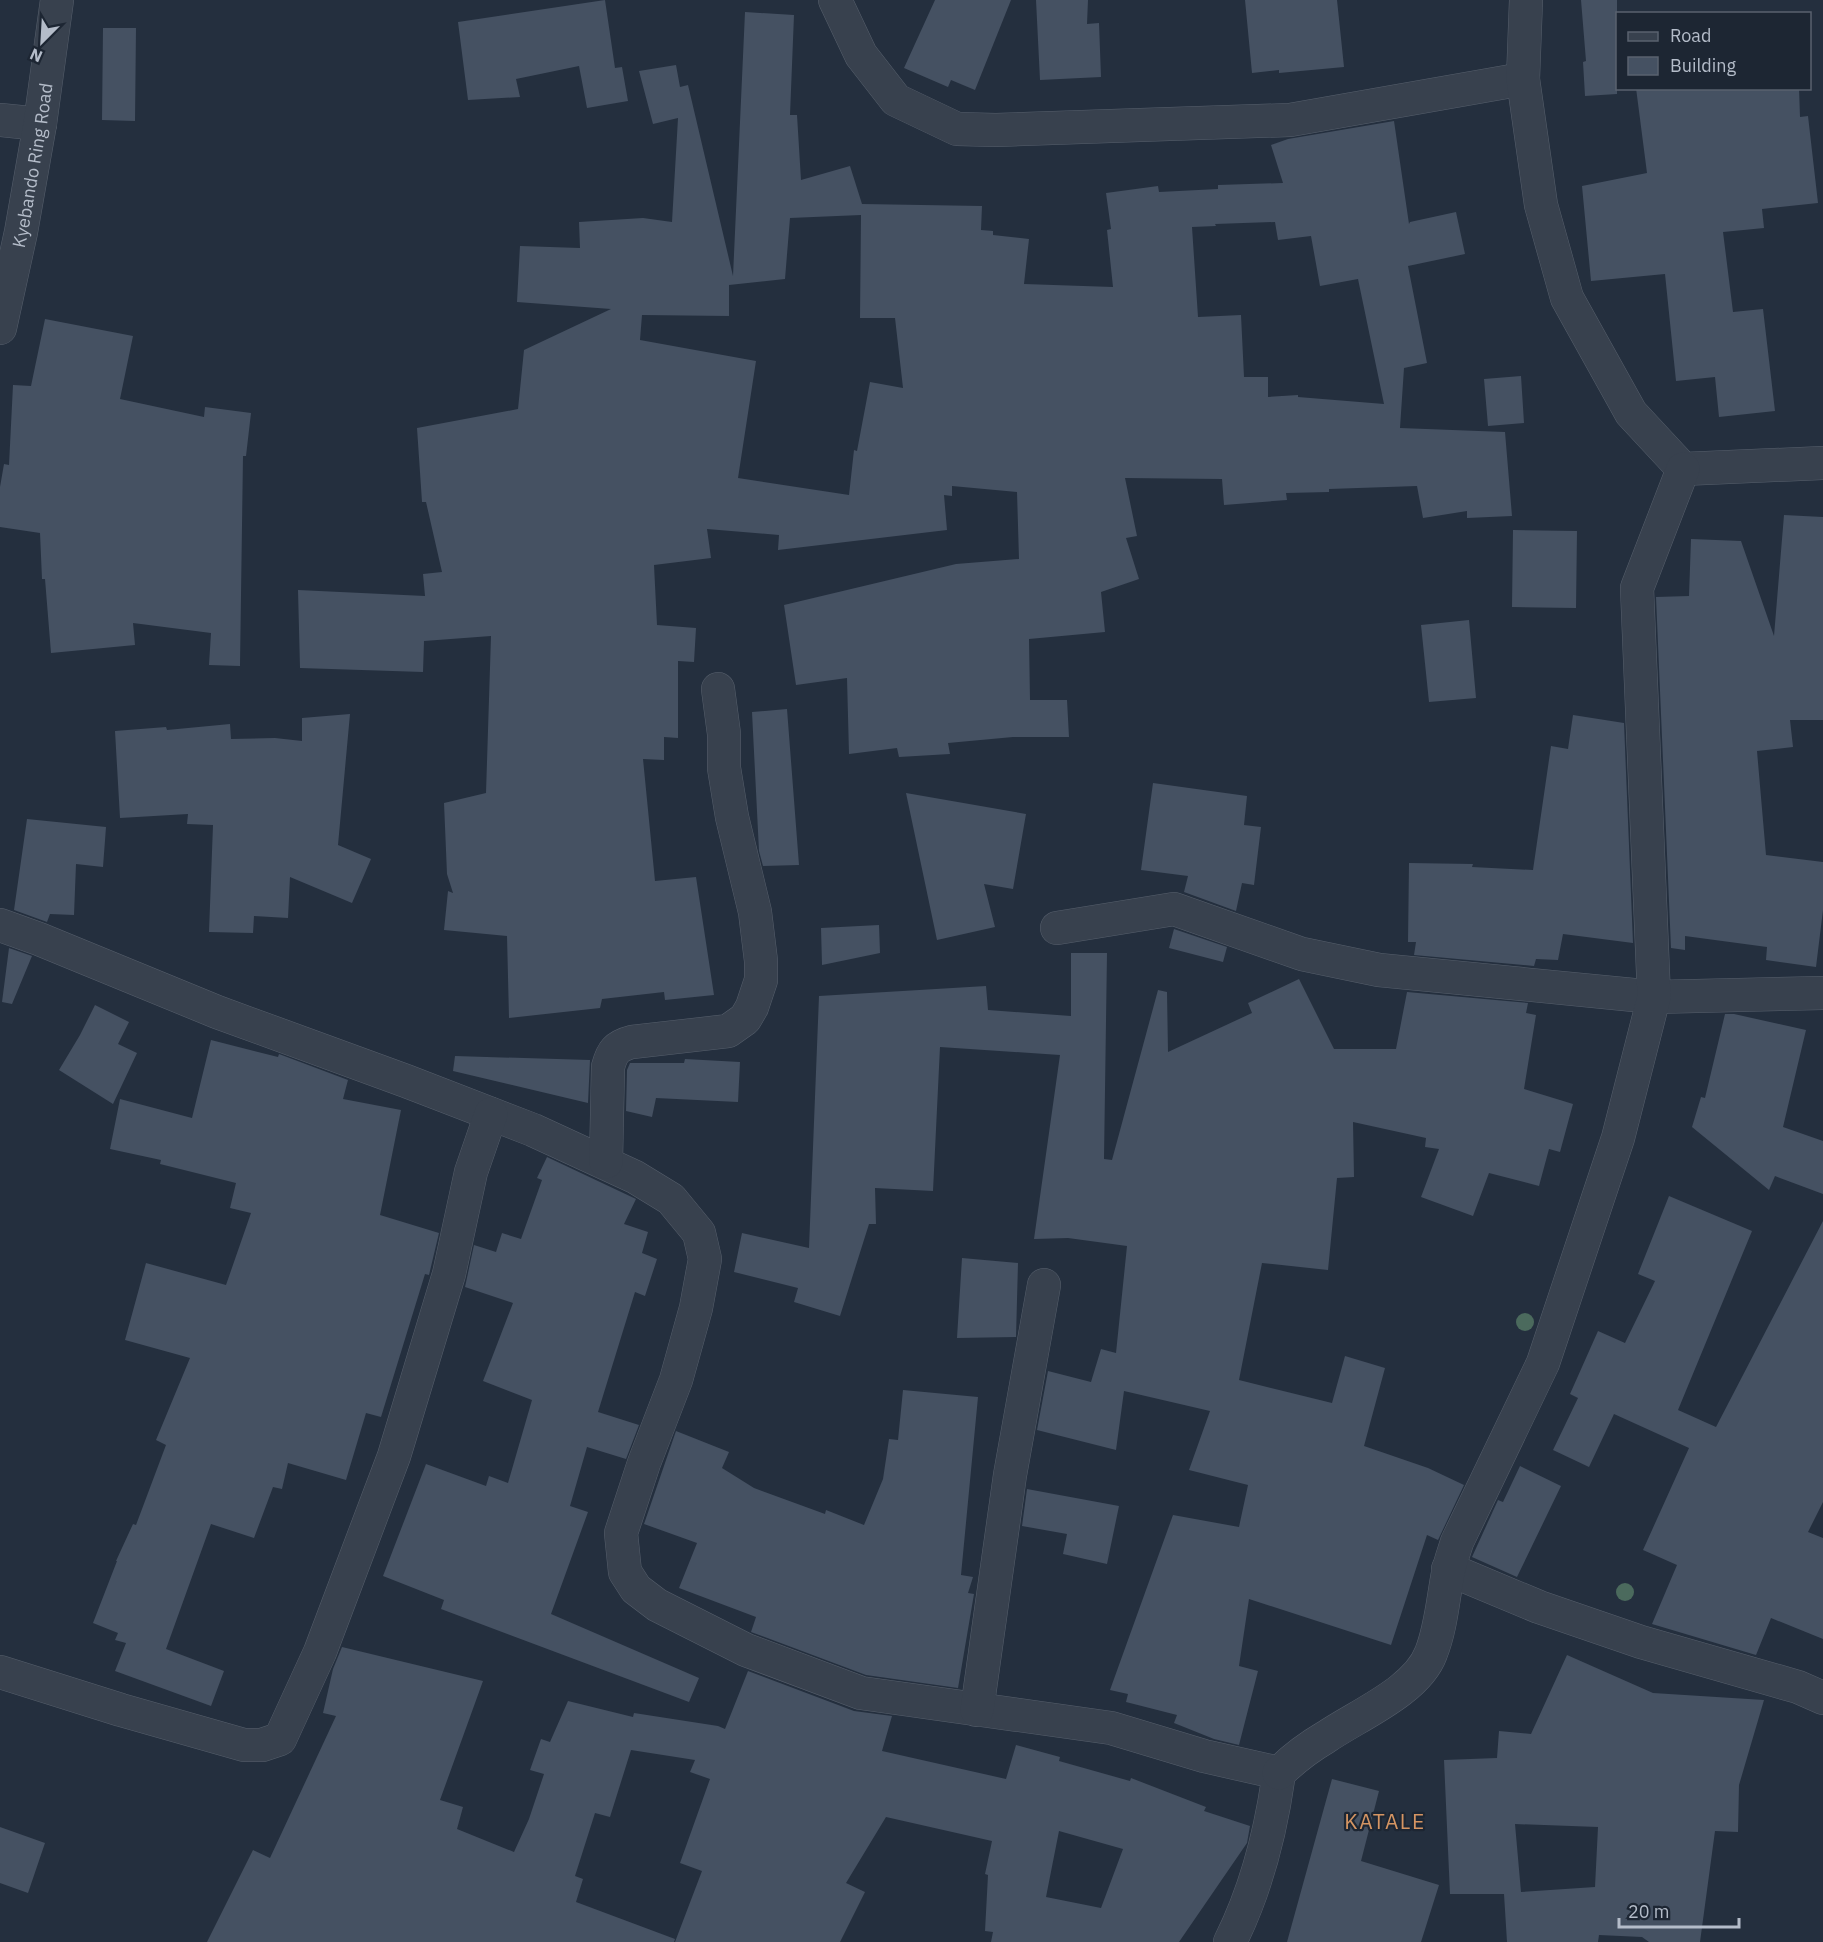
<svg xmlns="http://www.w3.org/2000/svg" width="1823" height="1942" viewBox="0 0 1823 1942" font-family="'IBM Plex Sans',sans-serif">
<rect width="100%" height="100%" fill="#242f3e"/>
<!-- building -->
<path fill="#455162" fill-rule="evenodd" d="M605 0 615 68 622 67 628 101 587 108 579 66 516 79 520 97 468 100 458 22Z
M935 0H1011L975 90 951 80 948 87 904 68Z
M1036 0H1088L1087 24 1099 23 1101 77 1040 80Z
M1245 0H1337L1344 67 1279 73V70L1252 73Z
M1581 0H1617V94L1585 96 1583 62 1586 61Z
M745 12 794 15 790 115H797L801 180 850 166 862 204 982 206 981 230 993 231V235L1029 239 1024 284 1113 287 1107 230 1111 229 1106 193 1158 186 1159 192 1218 189V185L1283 183 1271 145 1288 139 1394 121 1409 224 1410 222 1456 212 1465 254 1408 266 1427 363 1404 368 1400 428 1505 432 1512 516 1467 518V511L1423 518 1417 486 1329 489V492L1286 493 1287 500 1224 505 1222 479 1125 478 1137 536 1126 538 1139 579 1101 592 1105 632 1029 639 1030 700H1067L1069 737H1013L948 743 950 754 899 757 897 748 849 754 847 678 796 685 784 605 956 564 1019 559 1017 492 952 486V496L944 495 947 530 778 550 779 535 707 529 711 558 654 565 657 625 696 628 694 662 678 661V738L664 737V760L643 759 655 881 696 877 714 995 665 1000 664 992 602 999 600 1008 509 1018 507 936 444 930 448 891 453 893 447 874 444 803 486 793 491 636 424 641 423 672 300 668 298 590 425 596 423 574 442 572 426 502H422L417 428 518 409 524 350 611 309 517 302 520 246 580 248 579 222 643 218 672 222 678 118 653 124 639 71 676 65 680 87 688 85 733 276ZM861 215 860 318H895L903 388 870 382 857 451 854 450 849 495 738 478 756 361 640 340 642 315 729 316V285L785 279 790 218ZM1275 222 1278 240 1311 236 1320 286 1358 279 1384 404 1298 397V395L1268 397V377H1244L1241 315 1198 317 1192 227 1216 226 1215 224Z
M103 28H136L135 121 102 120Z
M1636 88H1799L1800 117 1808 116 1818 203 1762 209 1764 228 1723 232 1733 312 1763 309 1775 411 1719 417 1715 377 1676 381 1665 274 1591 281 1582 186 1647 173Z
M45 319 133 336 120 399 204 417 205 407 251 413 246 456H243L240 666 209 665 211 633 133 623 135 645 51 653 45 579H42L40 533 0 527V487L4 464 9 465 13 385 31 386Z
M1521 376 1524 423 1488 426 1484 379Z
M1784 515 1823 517V720H1790L1793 747 1757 751 1766 855 1823 862V910L1816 967 1766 960 1767 947 1685 936V950L1671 948 1656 597 1689 596 1691 539 1741 541 1774 636Z
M1513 530 1577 531 1576 608 1512 607Z
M1469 620 1476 698 1429 702 1421 625Z
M787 709 799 865 763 866 759 851 752 712Z
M350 714 338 845 371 859 352 903 290 877 288 918 254 916 253 933 209 932 213 825 187 824 188 814 120 818 115 731 166 727 167 730 230 724 231 739 275 738 302 741V718Z
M1573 715 1624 723 1633 943 1563 934 1558 960 1536 959 1534 966 1414 955 1416 942H1408L1409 863 1473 864 1472 867 1533 870 1551 746 1568 749Z
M1153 783 1247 796 1244 825 1261 827 1254 885 1242 883 1236 911 1184 892 1188 876 1141 870Z
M906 793 1026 814 1013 889 984 884 995 927 937 940Z
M27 819 106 827 103 867 76 864 74 915 50 914 47 922 14 910Z
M879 925 880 953 822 965 821 928Z
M1174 929 1227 947 1223 962 1169 948Z
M9 948 32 956 12 1004 2 1002Z
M1071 953H1107L1104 1159 1112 1160 1158 990 1167 992 1168 1052 1252 1013 1248 1003 1299 979 1334 1049H1396L1407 992 1528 1003 1526 1013 1536 1015 1524 1089 1573 1104 1560 1152 1549 1149 1539 1186 1489 1173 1473 1216 1421 1197 1439 1149 1425 1147 1426 1138 1353 1122 1354 1177 1337 1178 1328 1270 1262 1263 1239 1380 1332 1403 1345 1356 1385 1368 1364 1446 1428 1468 1464 1485 1438 1540 1427 1535 1391 1645 1249 1599 1239 1666 1258 1671 1239 1745 1214 1739 1174 1723 1177 1715 1126 1702 1128 1694 1110 1690 1173 1515 1239 1527 1248 1485 1189 1470 1210 1411 1124 1391 1116 1450 1037 1430 1048 1371 1091 1382 1101 1349 1116 1353 1127 1246 1068 1238 1034 1239 1060 1055 940 1047 933 1191 875 1188 876 1224H869L840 1316 794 1302 798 1288 734 1272 742 1233 809 1248 819 996 986 986 988 1010 1071 1016Z
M95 1005 129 1022 118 1044 137 1053 113 1104 59 1070 80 1035Z
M1725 1014H1734L1806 1030 1783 1127 1823 1141V1194L1775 1176 1769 1190 1692 1127 1701 1097 1705 1098Z
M211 1040 278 1057 279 1054 348 1080 343 1099 401 1110 380 1215 439 1233 429 1275 425 1274 381 1417 366 1413 346 1480 288 1463 282 1489 273 1487 254 1538 211 1524 166 1649 224 1671 211 1706 115 1671 126 1643 115 1640 118 1633 93 1623 117 1561H116L133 1524 136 1525 166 1445 156 1440 190 1358 125 1340 146 1263 226 1285 251 1213 230 1208 236 1183 160 1164 161 1160 110 1149 120 1099 192 1118Z
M455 1056 590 1060 588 1103 453 1071Z
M685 1059 740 1062 738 1102 656 1098 652 1117 626 1111 627 1070 630 1063H684Z
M547 1157 636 1199 624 1224 648 1232 642 1253 657 1259 645 1296 635 1292 598 1412 639 1425 626 1459 587 1447 570 1506 588 1512 551 1614 699 1678 689 1702 441 1609 444 1600 383 1576 426 1464 486 1486 489 1476 508 1483 532 1400 483 1381 513 1303 465 1287 474 1245 496 1252 502 1233 521 1239 542 1180 537 1178Z
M1669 1196 1752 1231 1678 1410 1716 1427 1823 1221V1502L1808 1532 1823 1538V1639L1771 1618 1756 1655 1652 1624 1677 1565 1643 1550 1689 1448 1614 1414 1589 1467 1553 1450 1578 1398 1570 1394 1598 1331 1625 1343 1655 1281 1638 1274Z
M962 1258 1018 1263 1016 1337 957 1338Z
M903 1390 978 1397 961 1575 973 1577 968 1593 974 1594 958 1688 866 1675 751 1632 756 1617 679 1588 697 1543 644 1524 676 1431 729 1452 722 1468 754 1488 825 1514 826 1510 864 1525 883 1479 889 1439 898 1440Z
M1520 1466 1561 1486 1517 1577 1472 1557 1498 1500 1503 1502Z
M1027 1489 1119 1506 1107 1564 1063 1554 1067 1534 1022 1526Z
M342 1647 483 1681 440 1800 463 1807 457 1829 514 1852 529 1819 544 1774 530 1770 541 1739 550 1742 568 1701 633 1717 634 1713 718 1726 725 1729 748 1671 854 1711 892 1716 882 1751 1006 1779 1016 1745 1060 1757 1059 1761 1130 1781 1131 1778 1206 1807 1204 1811 1250 1826 1247 1843 1179 1942H991L993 1932 985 1931 988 1875 985 1874 992 1841 886 1817 846 1883 865 1892 840 1942H675L702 1871 680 1863 710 1779 690 1772 695 1760 631 1750 610 1817 595 1813 575 1876 583 1879 576 1902 675 1939 674 1942H207L253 1850 270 1858 336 1716 323 1713 333 1669ZM1059 1831 1123 1849 1101 1908 1046 1897Z
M1567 1655 1653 1693 1764 1700 1739 1785 1738 1832 1715 1831 1700 1942H1649L1642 1937 1599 1935 1598 1942H1507L1504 1894H1450L1444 1760 1497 1758 1499 1731 1531 1734ZM1515 1824 1598 1827 1595 1887 1521 1892Z
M1332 1779 1379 1791 1361 1861 1439 1885 1421 1942H1287Z
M0 1827 45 1843 28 1893 0 1883Z"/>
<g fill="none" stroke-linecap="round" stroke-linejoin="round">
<defs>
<g id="minor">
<path d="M835 0 861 55 896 100 957 129 996 130 1290 120 1523 79"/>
<path d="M1526 0 1523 79 1541 205 1567 298 1631 413 1683 469 1823 463"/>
<path d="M0 120 40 124"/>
<path id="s1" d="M0 328 21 232 40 124 57 0"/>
<path d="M0 925 39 939 217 1012 406 1081 533 1130 635 1177 671 1199 699 1233 705 1259 696 1308 676 1380 644 1463 621 1533 625 1572 636 1589 657 1605 746 1650 861 1693 1111 1728 1204 1756 1279 1773C1271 1832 1257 1888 1230 1942"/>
<path d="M1057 928 1174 909 1302 954 1379 970 1654 997 1823 993"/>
<path d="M606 1162 608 1067C612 1052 616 1046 632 1042L728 1031 745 1019 752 1007 761 980V961L755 912 732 817 724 768V734L718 689"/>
<path d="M1448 1569 1539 1607 1641 1642 1798 1687 1823 1698"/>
<path d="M0 1672 121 1710 244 1745H262L280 1739 320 1652 394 1456 449 1274 471 1172 491 1114"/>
<path d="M977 1710 1010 1475 1044 1285"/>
<path d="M1279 1773C1293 1759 1309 1747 1326 1737 1358 1715 1417 1691 1431 1653 1441 1628 1443 1599 1448 1573 1450 1562 1454 1552 1457 1542L1543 1363 1618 1138 1654 997 1637 588 1683 469"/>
</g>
</defs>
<!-- minor casing -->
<use href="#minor" stroke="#565f6c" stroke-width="34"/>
<!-- minor -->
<use href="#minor" stroke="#38414e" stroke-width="33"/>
</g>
<!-- trees -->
<g fill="#4b6a5d">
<circle cx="1525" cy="1322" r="9"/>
<circle cx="1625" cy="1592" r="9"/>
</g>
<g text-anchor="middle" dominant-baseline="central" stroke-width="4.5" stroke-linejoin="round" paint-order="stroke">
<!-- street labels -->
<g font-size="18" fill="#b4bcc9" stroke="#1d2633">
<text stroke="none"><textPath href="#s1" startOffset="166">Kyebando Ring Road</textPath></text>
</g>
<!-- quarter labels -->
<g font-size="21" letter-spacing="1.5" fill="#d59563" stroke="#1d2633">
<text x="1385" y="1821">KATALE</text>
</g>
</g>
<!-- legend -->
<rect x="1616" y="12" width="195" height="78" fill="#1d2633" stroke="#59626f" stroke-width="1.5"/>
<rect x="1628" y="32" width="30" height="9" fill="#38414e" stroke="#59626f" stroke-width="1.5"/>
<text x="1670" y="42" font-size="18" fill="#b4bcc9">Road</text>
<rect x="1628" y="57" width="30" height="18" fill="#455162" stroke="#59626f" stroke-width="1.5"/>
<text x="1670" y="72" font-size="18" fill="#b4bcc9">Building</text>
<!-- north arrow -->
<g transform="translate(42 42) rotate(204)" stroke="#1d2633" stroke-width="4.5" paint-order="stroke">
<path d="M0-4.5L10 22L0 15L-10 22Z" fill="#b4bcc9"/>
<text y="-9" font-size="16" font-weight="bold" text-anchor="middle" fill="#b4bcc9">N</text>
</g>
<!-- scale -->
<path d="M1619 1918v9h120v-9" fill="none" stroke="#b4bcc9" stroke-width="3"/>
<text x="1628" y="1918" font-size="18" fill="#b4bcc9" stroke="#1d2633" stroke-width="4.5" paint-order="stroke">20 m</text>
</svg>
